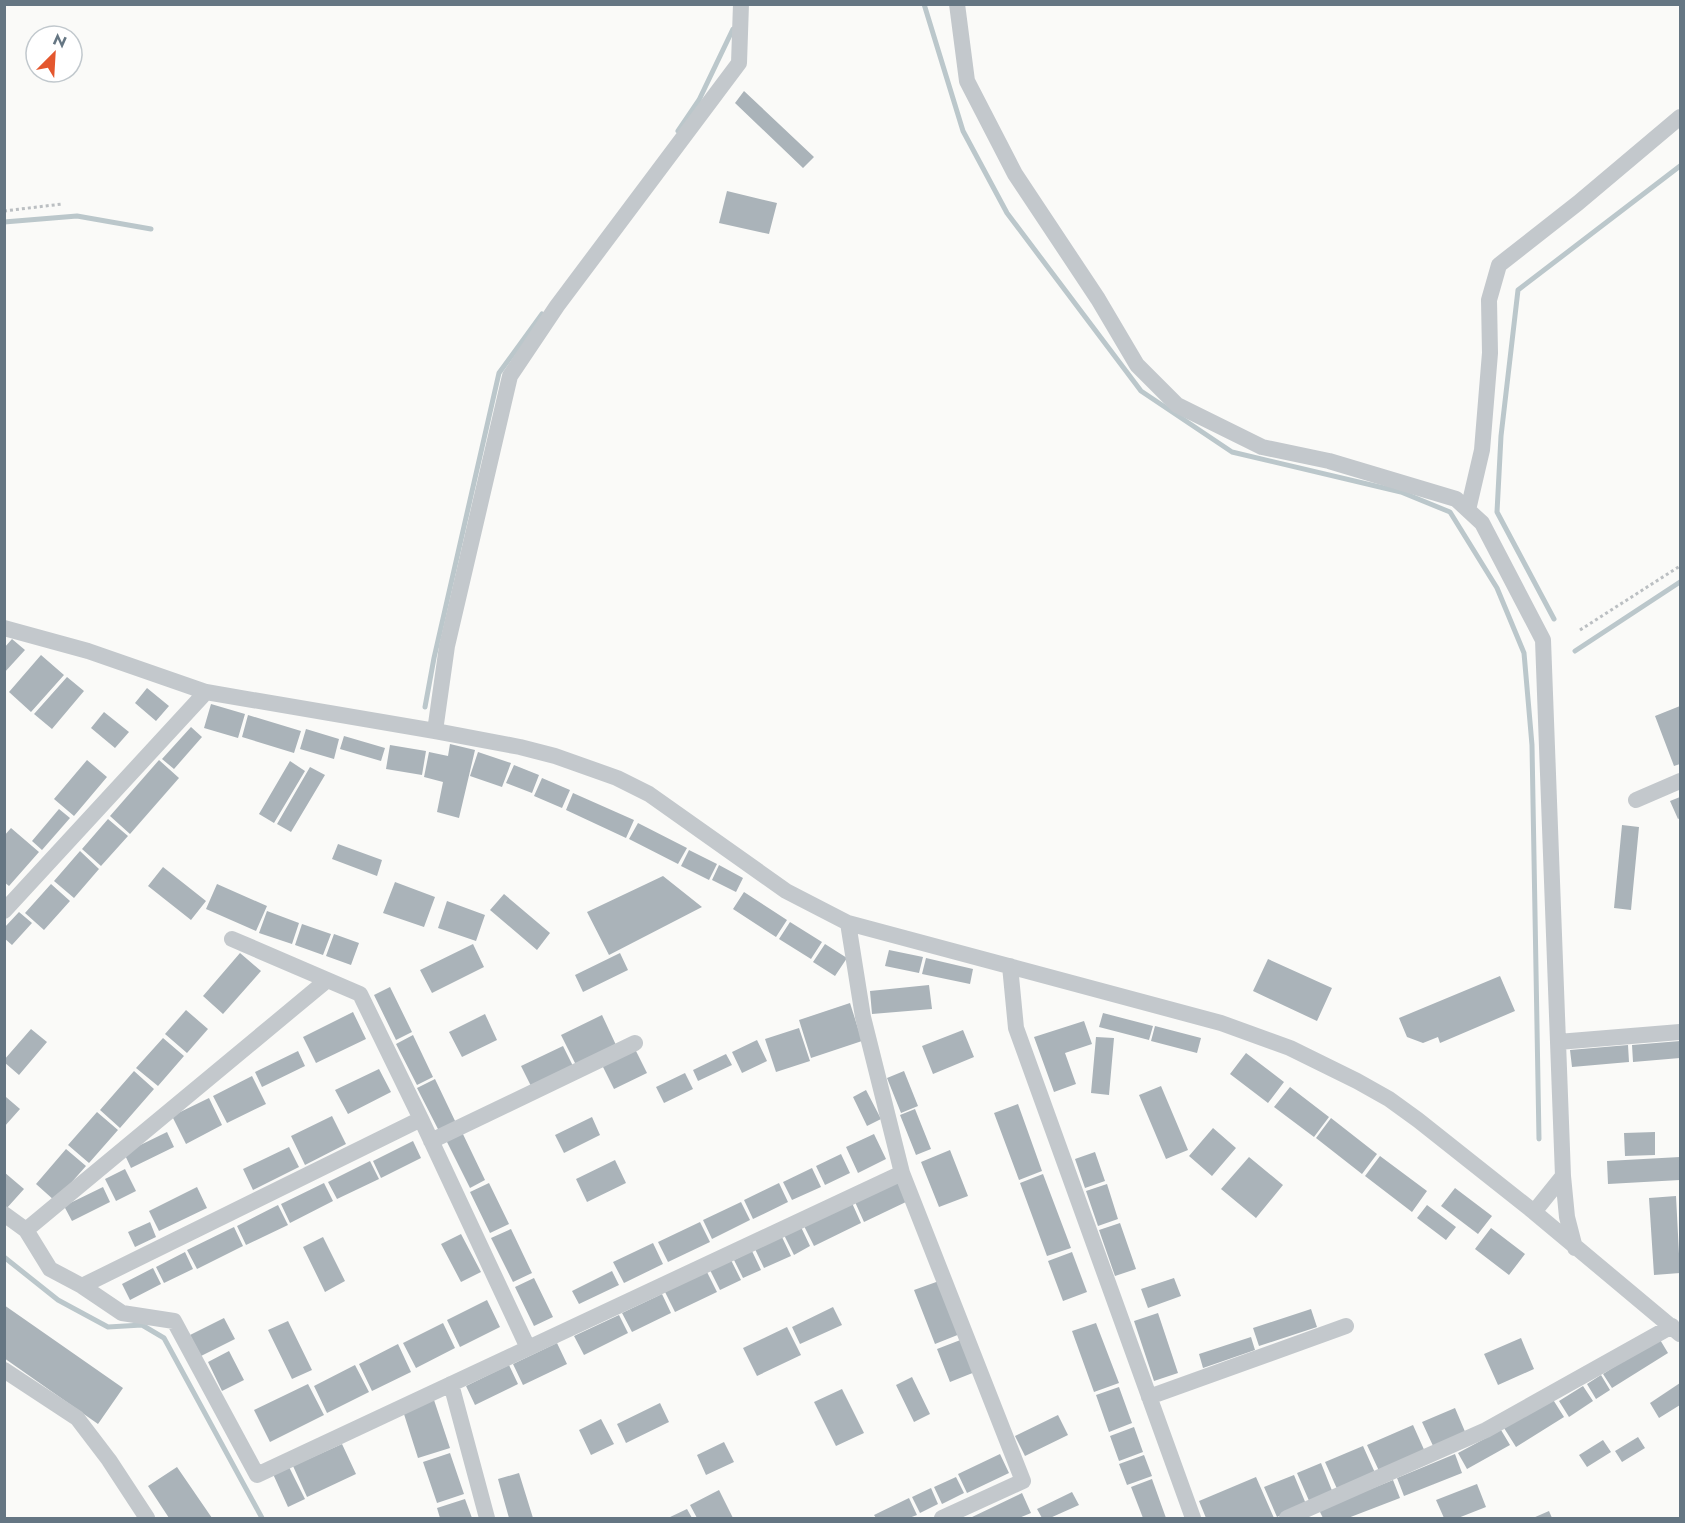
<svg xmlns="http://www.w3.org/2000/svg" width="1685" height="1523" viewBox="0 0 1685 1523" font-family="Jost,sans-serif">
<rect width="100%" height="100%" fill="#fafaf8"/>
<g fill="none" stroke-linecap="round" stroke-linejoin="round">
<!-- stream -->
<path stroke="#bbc7cb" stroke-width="5" d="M924 4 963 131 1007 213 1141 391 1232 452 1401 492 1450 512 1497 588 1524 653 1532 745 1539 1139
M678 131 699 100 733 29
M4 222 77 216 151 229
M1554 619 1497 512 1501 436 1518 290 1680 166
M1575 651 1680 582
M425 707 434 658 499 373 542 314
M4 1257 58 1300 108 1327 142 1325 164 1338 262 1518"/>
</g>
<!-- building -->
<path fill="#aab3b9" d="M744 91 814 157 803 168 735 103Z
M727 191 777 203 769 234 719 223Z
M12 639 25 650 4 673V648Z
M41 655 64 675 31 712 9 692Z
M67 677 84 691 52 729 34 714Z
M147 688 169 706 156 721 135 703Z
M211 704 245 714 238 738 204 728Z
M1680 706V764L1674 766 1655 716Z
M104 712 129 732 115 748 91 728Z
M248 715 301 731 294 753 242 737Z
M191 727 202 737 174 769 162 759Z
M306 729 339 739 334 759 300 749Z
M344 736 385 748 381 761 340 749Z
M450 744 475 750 459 818 437 812 443 782 424 777 429 752 448 756Z
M390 745 426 751 422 775 386 769Z
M478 752 511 763 502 787 470 776Z
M87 760 107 777 74 816 54 799Z
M159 760 179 778 130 834 110 816Z
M290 761 305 771 274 823 259 814Z
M514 765 539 775 532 793 506 783Z
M310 767 325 775 291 832 277 824Z
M542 778 570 790 562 808 534 796Z
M573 793 634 820 626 838 566 810Z
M1680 797V818L1678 819 1670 801Z
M59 809 70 818 42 850 32 841Z
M108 819 128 836 101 866 82 849Z
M638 823 687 848 678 864 629 839Z
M1622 825 1639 827 1631 910 1614 908Z
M11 828 39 852 9 886 4 882V836Z
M338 844 382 860 377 876 332 859Z
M689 850 717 864 709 880 681 866Z
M80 851 99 869 74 898 54 881Z
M719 865 743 878 736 892 712 880Z
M163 867 206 901 191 920 148 886Z
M663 876 702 907 609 955 587 912Z
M395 882 435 897 424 927 383 913Z
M51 884 70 901 44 930 25 913Z
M217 884 267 906 256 931 206 909Z
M744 892 787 920 776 937 733 909Z
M504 894 550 933 537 950 490 910Z
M447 901 485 915 476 941 438 928Z
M267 911 299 923 292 944 259 933Z
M19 912 32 923 12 945 4 938V928Z
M790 922 822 942 811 959 779 939Z
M302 924 331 934 323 955 295 945Z
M334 934 359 943 351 965 326 956Z
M473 944 484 967 432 993 420 970Z
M825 944 847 958 835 976 813 962Z
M889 950 923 957 919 973 885 966Z
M240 953 261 971 223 1014 203 996Z
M620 953 628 970 583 992 575 975Z
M926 958 973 969 970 984 922 974Z
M1268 959 1332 988 1317 1021 1253 991Z
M1500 976 1515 1011 1440 1043 1438 1037 1423 1043 1407 1037 1399 1018Z
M929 985 932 1009 872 1014 870 991Z
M390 987 412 1032 396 1040 374 995Z
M850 1003 862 1041 811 1058 799 1020Z
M186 1010 208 1029 187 1053 165 1034Z
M353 1012 366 1039 316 1063 303 1037Z
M1103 1013 1153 1026 1149 1040 1099 1027Z
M485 1014 497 1040 462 1057 449 1032Z
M602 1015 616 1045 576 1065 561 1035Z
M1084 1021 1092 1044 1065 1053 1076 1084 1054 1092 1034 1037Z
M1155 1026 1201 1038 1197 1053 1151 1041Z
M799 1028 810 1061 776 1072 765 1039Z
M31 1029 47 1042 19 1075 4 1062V1060Z
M963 1030 974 1057 933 1074 922 1046Z
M413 1035 433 1077 417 1085 396 1044Z
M1096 1037 1114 1038 1109 1095 1091 1093Z
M163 1038 184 1056 158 1086 136 1068Z
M757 1040 767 1061 742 1073 732 1052Z
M1680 1041V1058L1633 1062 1632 1045Z
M1628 1045 1629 1062 1572 1067 1570 1050Z
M563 1046 573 1066 531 1086 521 1066Z
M634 1047 647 1073 614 1089 601 1063Z
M298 1051 305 1066 262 1087 255 1072Z
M1246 1053 1284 1082 1268 1103 1230 1074Z
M726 1054 732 1065 698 1081 693 1070Z
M379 1069 391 1092 348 1114 335 1090Z
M134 1071 154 1089 120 1128 100 1110Z
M904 1071 918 1106 901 1113 887 1078Z
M685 1073 693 1089 664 1103 656 1087Z
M252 1076 266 1104 227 1123 213 1096Z
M435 1079 456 1123 439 1131 417 1088Z
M1161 1086 1188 1150 1166 1159 1139 1095Z
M1290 1087 1329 1117 1314 1137 1274 1107Z
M866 1090 881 1119 867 1126 853 1097Z
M6 1097 20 1109 4 1127V1099Z
M209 1098 222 1125 186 1144 172 1116Z
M1018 1104 1042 1171 1019 1180 994 1113Z
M915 1109 931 1149 916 1155 900 1115Z
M97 1112 118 1130 89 1163 68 1145Z
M332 1116 346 1144 305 1165 291 1136Z
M592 1117 600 1135 564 1153 555 1135Z
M1331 1118 1377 1154 1362 1174 1316 1138Z
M1213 1128 1236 1148 1212 1176 1189 1156Z
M461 1130 485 1180 470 1188 445 1138Z
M167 1132 174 1147 131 1168 124 1153Z
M1655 1132V1155L1625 1156 1624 1133Z
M874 1134 886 1159 858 1173 846 1147Z
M413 1141 421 1158 381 1178 373 1161Z
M289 1147 299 1167 253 1190 243 1169Z
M66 1149 86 1166 55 1201 36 1184Z
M950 1150 968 1196 939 1207 921 1162Z
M1095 1152 1105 1181 1085 1188 1075 1159Z
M841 1154 850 1173 825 1185 816 1166Z
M1380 1156 1427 1191 1412 1212 1365 1176Z
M1249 1157 1283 1185 1256 1218 1221 1189Z
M1680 1157V1180L1608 1184 1607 1161Z
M615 1160 626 1183 587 1202 576 1179Z
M370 1161 379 1179 337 1199 328 1182Z
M812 1168 821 1187 792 1200 783 1182Z
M125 1169 136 1191 116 1201 105 1179Z
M4 1172 24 1189 6 1209 4 1207Z
M1043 1174 1071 1248 1047 1256 1020 1183Z
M898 1181 908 1201 864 1222 855 1202Z
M324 1183 333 1201 290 1223 281 1204Z
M489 1183 509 1224 490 1233 470 1192Z
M779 1183 788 1202 753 1219 744 1200Z
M1107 1184 1118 1219 1098 1226 1086 1191Z
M103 1187 110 1202 72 1221 64 1206Z
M197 1187 207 1208 159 1231 149 1211Z
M1455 1188 1492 1216 1478 1234 1441 1206Z
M1676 1196 1680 1273 1654 1275 1649 1198Z
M741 1202 750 1220 712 1239 703 1220Z
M852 1203 861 1223 814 1246 804 1226Z
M278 1205 288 1225 246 1245 237 1226Z
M1427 1205 1456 1227 1446 1240 1417 1218Z
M150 1222 156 1237 135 1247 128 1232Z
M700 1222 710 1242 668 1262 658 1242Z
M1120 1223 1136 1269 1115 1276 1099 1230Z
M234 1227 243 1246 197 1269 187 1250Z
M801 1227 810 1246 794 1255 784 1235Z
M1491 1228 1525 1254 1509 1275 1475 1249Z
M511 1229 532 1273 513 1282 491 1238Z
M461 1234 481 1272 461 1282 441 1244Z
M323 1237 345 1281 325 1292 303 1247Z
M782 1237 791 1256 764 1268 755 1249Z
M653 1243 663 1264 624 1283 613 1262Z
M752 1251 761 1270 743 1278 734 1260Z
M185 1252 193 1269 164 1283 156 1267Z
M1072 1252 1087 1292 1063 1301 1048 1261Z
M731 1260 741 1280 720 1290 710 1270Z
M153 1268 161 1284 130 1300 122 1284Z
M612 1271 619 1285 579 1304 572 1291Z
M707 1272 717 1292 675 1312 665 1292Z
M534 1278 553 1317 534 1326 515 1287Z
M1174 1278 1181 1296 1148 1308 1141 1289Z
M939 1281 960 1334 935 1344 914 1290Z
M662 1294 671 1313 632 1332 622 1313Z
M487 1300 500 1327 460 1347 447 1320Z
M4 1305 123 1388 98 1424 4 1358Z
M833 1307 842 1325 800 1344 792 1327Z
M1311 1309 1317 1327 1259 1346 1253 1328Z
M1158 1313 1178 1373 1154 1381 1134 1321Z
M619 1315 628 1333 584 1355 574 1336Z
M224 1318 235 1339 201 1356 190 1335Z
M288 1321 312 1370 292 1379 268 1330Z
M443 1323 455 1348 416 1368 403 1343Z
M1096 1323 1119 1383 1094 1392 1072 1331Z
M787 1327 801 1355 757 1376 743 1348Z
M1251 1337 1255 1350 1203 1368 1199 1354Z
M1521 1338 1534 1369 1498 1385 1484 1354Z
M1659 1338 1668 1353 1612 1388 1603 1374Z
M963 1339 975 1372 950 1382 937 1349Z
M557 1343 567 1364 523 1385 513 1364Z
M398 1344 411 1372 372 1391 359 1364Z
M229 1351 244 1380 222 1391 208 1362Z
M355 1365 369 1392 327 1413 314 1386Z
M509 1365 518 1384 475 1405 466 1386Z
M1601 1375 1610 1390 1596 1399 1587 1384Z
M912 1377 930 1414 914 1422 896 1385Z
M1680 1383V1405L1659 1418 1650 1403Z
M308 1384 324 1415 270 1442 254 1410Z
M1583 1386 1593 1401 1569 1417 1559 1401Z
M1119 1387 1132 1423 1109 1432 1096 1395Z
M842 1389 864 1433 836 1446 814 1402Z
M1552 1398 1564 1417 1516 1447 1504 1428Z
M434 1400 450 1448 418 1458 403 1411Z
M660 1403 669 1422 626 1443 617 1424Z
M1455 1408 1466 1434 1434 1448 1422 1422Z
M1058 1415 1068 1435 1025 1456 1015 1436Z
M601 1419 614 1444 591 1455 579 1430Z
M1413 1425 1426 1454 1380 1473 1367 1445Z
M1134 1427 1143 1452 1119 1461 1110 1436Z
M1501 1430 1510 1445 1467 1469 1458 1453Z
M1638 1437 1645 1448 1622 1462 1615 1451Z
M1603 1440 1611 1452 1587 1467 1579 1455Z
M724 1442 734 1462 706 1475 697 1455Z
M342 1444 356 1474 307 1497 293 1466Z
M1363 1446 1376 1475 1338 1491 1325 1462Z
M450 1453 464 1494 437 1503 423 1462Z
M1000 1454 1009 1473 967 1493 958 1474Z
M1455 1454 1462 1473 1404 1496 1397 1478Z
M1144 1455 1152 1476 1127 1485 1119 1464Z
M1321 1463 1333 1493 1310 1503 1297 1473Z
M177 1467 212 1518H169L148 1486Z
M289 1467 305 1499 288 1507 273 1474Z
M519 1473 533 1518H509L498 1479Z
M1294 1475 1306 1504 1277 1517 1264 1487Z
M956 1477 964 1493 942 1504 934 1487Z
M1256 1477 1274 1518H1206L1199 1501Z
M1152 1479 1166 1518H1143L1131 1487Z
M1393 1480 1400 1498 1348 1518H1323L1319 1510Z
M1477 1484 1486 1507 1458 1518H1444L1436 1500Z
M931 1488 938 1504 920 1513 912 1497Z
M719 1490 733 1518H697L690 1505Z
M1072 1492 1079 1505 1050 1518H1042L1037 1509Z
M1022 1493 1031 1513 1019 1518H970Z
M909 1498 917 1515 909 1518H876L874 1515Z
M465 1499 472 1518H440L437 1508Z
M687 1509 692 1518H668Z
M1549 1511 1552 1518H1533Z"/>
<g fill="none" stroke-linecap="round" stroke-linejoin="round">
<!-- path -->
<path stroke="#bbbfc2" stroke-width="3" stroke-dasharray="3 3" stroke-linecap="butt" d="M4 211 62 204
M1580 630 1680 566"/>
<!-- minor -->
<path stroke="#c3c8cc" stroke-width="16" d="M957 4 967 81 1015 174 1098 299 1137 365 1177 405 1262 447 1329 461 1456 499 1482 523 1543 640 1563 1176 1567 1217 1575 1248
M1468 510 1482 450 1490 353 1489 300 1499 265 1578 203 1680 117
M4 628 88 651 206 692 435 731 520 747 555 756 617 778 649 794 786 891 848 923 1221 1023 1290 1048 1357 1081 1389 1099 1418 1120 1534 1212 1680 1334
M435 731 447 646 510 376 557 306 739 63 741 4
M1636 800 1680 781
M4 911 206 692
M848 923 863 1017 902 1173 1023 1481 942 1518
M232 939 360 994 421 1119 528 1348
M1010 966 1016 1028 1193 1518
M1558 1042 1680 1032
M431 1141 635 1043
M1534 1212 1563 1176
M4 1214 26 1230 50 1269 82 1286 122 1313 174 1321 257 1475 902 1173
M26 1230 326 981
M82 1286 421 1119
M4 1370 77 1418 109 1460 147 1518
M451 1384 487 1518
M1149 1397 1346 1326
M1287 1518 1486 1430 1672 1326"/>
</g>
<!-- border -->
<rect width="1685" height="1523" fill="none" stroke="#657683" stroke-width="12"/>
<!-- north arrow -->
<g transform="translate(54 54) rotate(24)"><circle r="28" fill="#ffffff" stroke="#c1c8cd" stroke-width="1.5"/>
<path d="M0-4.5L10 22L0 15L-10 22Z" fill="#e4572e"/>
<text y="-9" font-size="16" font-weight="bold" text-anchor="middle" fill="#657683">N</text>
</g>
</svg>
